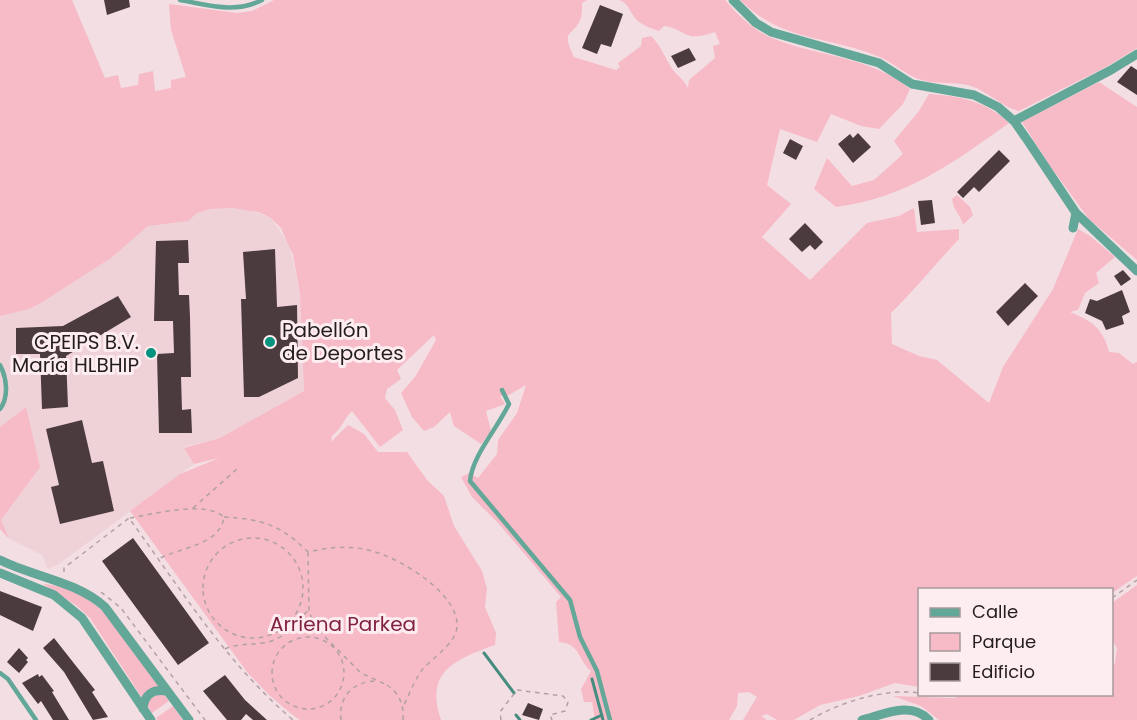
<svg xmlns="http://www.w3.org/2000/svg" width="1137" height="720" viewBox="0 0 1137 720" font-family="Poppins,sans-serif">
<rect width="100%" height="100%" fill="#f3dfe3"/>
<!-- built -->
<path fill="#efd2d7" d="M233 208 250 210 271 218 289 244 300 294 304 391 220 438 184 447 194 464 59 564 48 569 42 555 9 539 1 521 6 513 26 407 0 427V316L41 303 111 258 148 226 210 209Z"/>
<!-- green -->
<path fill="#f7bac7" d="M0 0H72L105 78 118 75 121 88 138 85 139 74 153 71 155 91 171 88V80L186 77 171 30 169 4 237 13 252 11 274 0H587L582 3C582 7 582 14 581 18 573 38 560 28 574 57L616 70 620 67 618 63 641 46 642 38 651 36C661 46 665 58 673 70 678 77 684 79 688 88L689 80 715 58 713 46 720 44 715 32C682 43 689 30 664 26L659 31C650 28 638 24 633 15 628 8 628 3 619 0H725C737 14 754 31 772 38 817 57 871 56 910 89L903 104 879 129 861 126 831 114 817 142 780 129 767 185 791 204 762 237 810 280 867 223 899 216 914 208 917 232 959 229V239C935 264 915 290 891 313L892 344 919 356 937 360 989 403 1003 367 1053 289 1078 229 1090 236 1115 257 1096 273 1099 283 1085 293 1078 310 1070 312C1092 321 1103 328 1109 352L1119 353 1133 364 1137 362V576L1112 593V590H920L919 687 895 683 859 696 820 705 794 720H777L767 714 761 716 767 720H743L757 697 749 692 738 693 737 706 729 720H595L592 702H584L581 689 591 671C577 659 581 644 559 642L556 602 561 597 499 524 472 497 461 477 469 473 478 478 497 454 498 440 517 413 526 385 507 396H500L505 404 486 411 491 431 481 444 454 426 450 412 434 427 424 431 412 417 401 393 415 377 436 340 434 335 397 370 401 379 387 389 385 398 395 410 403 430 380 447 352 411C344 419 342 428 332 436L331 442 348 425 364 434 378 452H407L427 480 444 496 454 526 482 571 487 589 485 607 496 633 495 645C456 659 424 671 441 720H300L294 716 270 696 247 672 130 511 180 474 219 458 194 464 184 448 220 438 304 391 300 294 293 255 281 228 271 218 258 212 233 208 210 209 197 213 188 221 148 226 111 258 41 303 29 309 0 316Z
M740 0H1137V48L1106 67 1019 111C1002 107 989 92 971 86 956 81 937 85 922 80 907 76 895 64 882 58 830 35 783 43 740 0Z
M1099 82 1137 107V260L1089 219 1050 166 1022 122Z
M929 94C959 96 986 101 1009 123 953 163 906 198 836 207L814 189 827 158 852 186 874 180 903 154 894 141 919 111Z
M957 195 970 207 973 215 963 225C961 215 953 210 952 199Z
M26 407 40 467 1 520 9 539 0 529V427Z
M43 584C105 587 137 656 169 701L152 713 90 618 77 606Z
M1137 585V720H939L921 706 893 696 953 698 970 694H1112V666L1115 663 1117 648 1112 640V603Z
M173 706 183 720H158L156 718Z"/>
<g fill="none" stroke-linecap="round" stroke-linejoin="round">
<!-- stream -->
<path stroke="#468d7f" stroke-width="3" d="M484 653 514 693
M592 679 603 720
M516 715 520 720
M591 720 602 715"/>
</g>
<!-- building -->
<path fill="#4b3b3e" d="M104 0H129L130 7 107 15Z
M600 5 623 14 611 47 601 44 597 54 582 48Z
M689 48 696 60 678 68 671 56Z
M1131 66 1137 70V95L1117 82Z
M858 133 871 147 853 163 838 144 850 134 853 138Z
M790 139 803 146 796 160 783 153Z
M999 150 1010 161 979 192 974 187 963 198 957 192Z
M932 200 935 223 921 225 918 201Z
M805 223 823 242 815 250 810 245 802 252 789 239Z
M188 240 189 263H178L179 295H189L190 317 191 377H181L182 410 191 409 192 433H159L157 354 174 353 173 321H154L156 241Z
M275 249 277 307 297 305 298 378 259 397H244L241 299H246L243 252Z
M1123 270 1131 279 1121 286 1114 276Z
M1025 283 1038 296 1008 326 996 312Z
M1122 290 1130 312 1122 316 1124 324 1106 330 1102 321 1085 313 1090 299 1097 301Z
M118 296 131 317 66 356 68 407 42 409 40 354H16V328L63 326Z
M82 420 92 463 103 461 114 511 60 524 51 487 59 485 46 429Z
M133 538 209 643 178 665 102 561Z
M0 591 42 607 33 631 0 615Z
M54 638 95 690 92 692 108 717 93 720 64 672 43 648Z
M19 648 28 658 26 660 28 662 19 673 7 662Z
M38 674 39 677 42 675 54 691 52 692 69 720H53L41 701 38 704 22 683Z
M225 675 245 700 267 720H253L246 714 241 720H227L203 691Z
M528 703 543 709 539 720 522 715Z"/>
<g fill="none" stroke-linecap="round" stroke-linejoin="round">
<!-- path -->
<path stroke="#b1a1a4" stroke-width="1.5" stroke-dasharray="4.5 4.5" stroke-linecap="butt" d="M193 508 237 469
M224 517C262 519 281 525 308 552 329 547 351 545 372 551 400 558 466 597 456 632 451 647 432 658 422 670 414 681 409 695 403 707
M130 518C155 514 204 500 224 517 220 545 182 547 158 559
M203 588a50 50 0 1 1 100 0a50 50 0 1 1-100 0Z
M308 552 309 612 317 629 361 673 387 685
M64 572V568L129 518C180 588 226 663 293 720
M101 592 121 608 205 720
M1112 598 1137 580
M291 631 316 629
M272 673a36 36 0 1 1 72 0a36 36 0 1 1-72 0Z
M225 649C238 643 250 645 263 643 284 640 296 624 309 609
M387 685C400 694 404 705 403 720
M931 694H932
M341 720C338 696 354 681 377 681
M501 720 500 712 517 690 563 696 568 702 565 711 550 715 552 720
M810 720C840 702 885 688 920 693"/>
<!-- lane -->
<path stroke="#63a798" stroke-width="4.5" d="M180 0C209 5 235 14 262 0
M0 365C7 378 9 397 0 409
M502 390 509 404C497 429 472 456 470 481L570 600 580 637 597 671 610 720
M0 673 8 679 36 720"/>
<!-- street -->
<path stroke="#63a798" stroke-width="9" d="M733 0 756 23 771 32 879 63 912 84 974 95 998 107 1014 121 1028 141 1076 213 1137 271
M1014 121 1111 70 1137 54
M1073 228 1076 213
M0 560C34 577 76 581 105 607L189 720
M0 573 54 595 82 618 151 720
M143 709C144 695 152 689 166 691
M862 720C885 714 911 701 929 720"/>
</g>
<!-- markers -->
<g fill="#05937f" stroke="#feedf0" stroke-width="2">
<circle cx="270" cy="342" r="6"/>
<circle cx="151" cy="353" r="6"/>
</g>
<g text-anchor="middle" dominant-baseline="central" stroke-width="6" stroke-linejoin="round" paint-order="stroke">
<!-- poi labels -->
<g font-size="20" fill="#241d1e" stroke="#feedf0" text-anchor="start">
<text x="282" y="330">Pabellón<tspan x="282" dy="23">de Deportes</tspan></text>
<text x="139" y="342" text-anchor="end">CPEIPS B.V.<tspan x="139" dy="23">María HLBHIP</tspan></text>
</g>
<!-- park labels -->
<g font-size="20" fill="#812142" stroke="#feedf0">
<text x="343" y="624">Arriena Parkea</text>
</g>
</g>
<!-- legend -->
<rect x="918" y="588" width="195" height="108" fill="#feedf0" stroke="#a79a9c" stroke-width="1.5"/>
<rect x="930" y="608" width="30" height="9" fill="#63a798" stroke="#a79a9c" stroke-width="1.5"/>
<text x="972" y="618" font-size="18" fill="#241d1e">Calle</text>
<rect x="930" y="633" width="30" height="18" fill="#f7bac7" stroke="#a79a9c" stroke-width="1.5"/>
<text x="972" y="648" font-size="18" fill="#241d1e">Parque</text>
<rect x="930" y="663" width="30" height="18" fill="#4b3b3e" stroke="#a79a9c" stroke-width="1.5"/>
<text x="972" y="678" font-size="18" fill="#241d1e">Edificio</text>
</svg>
